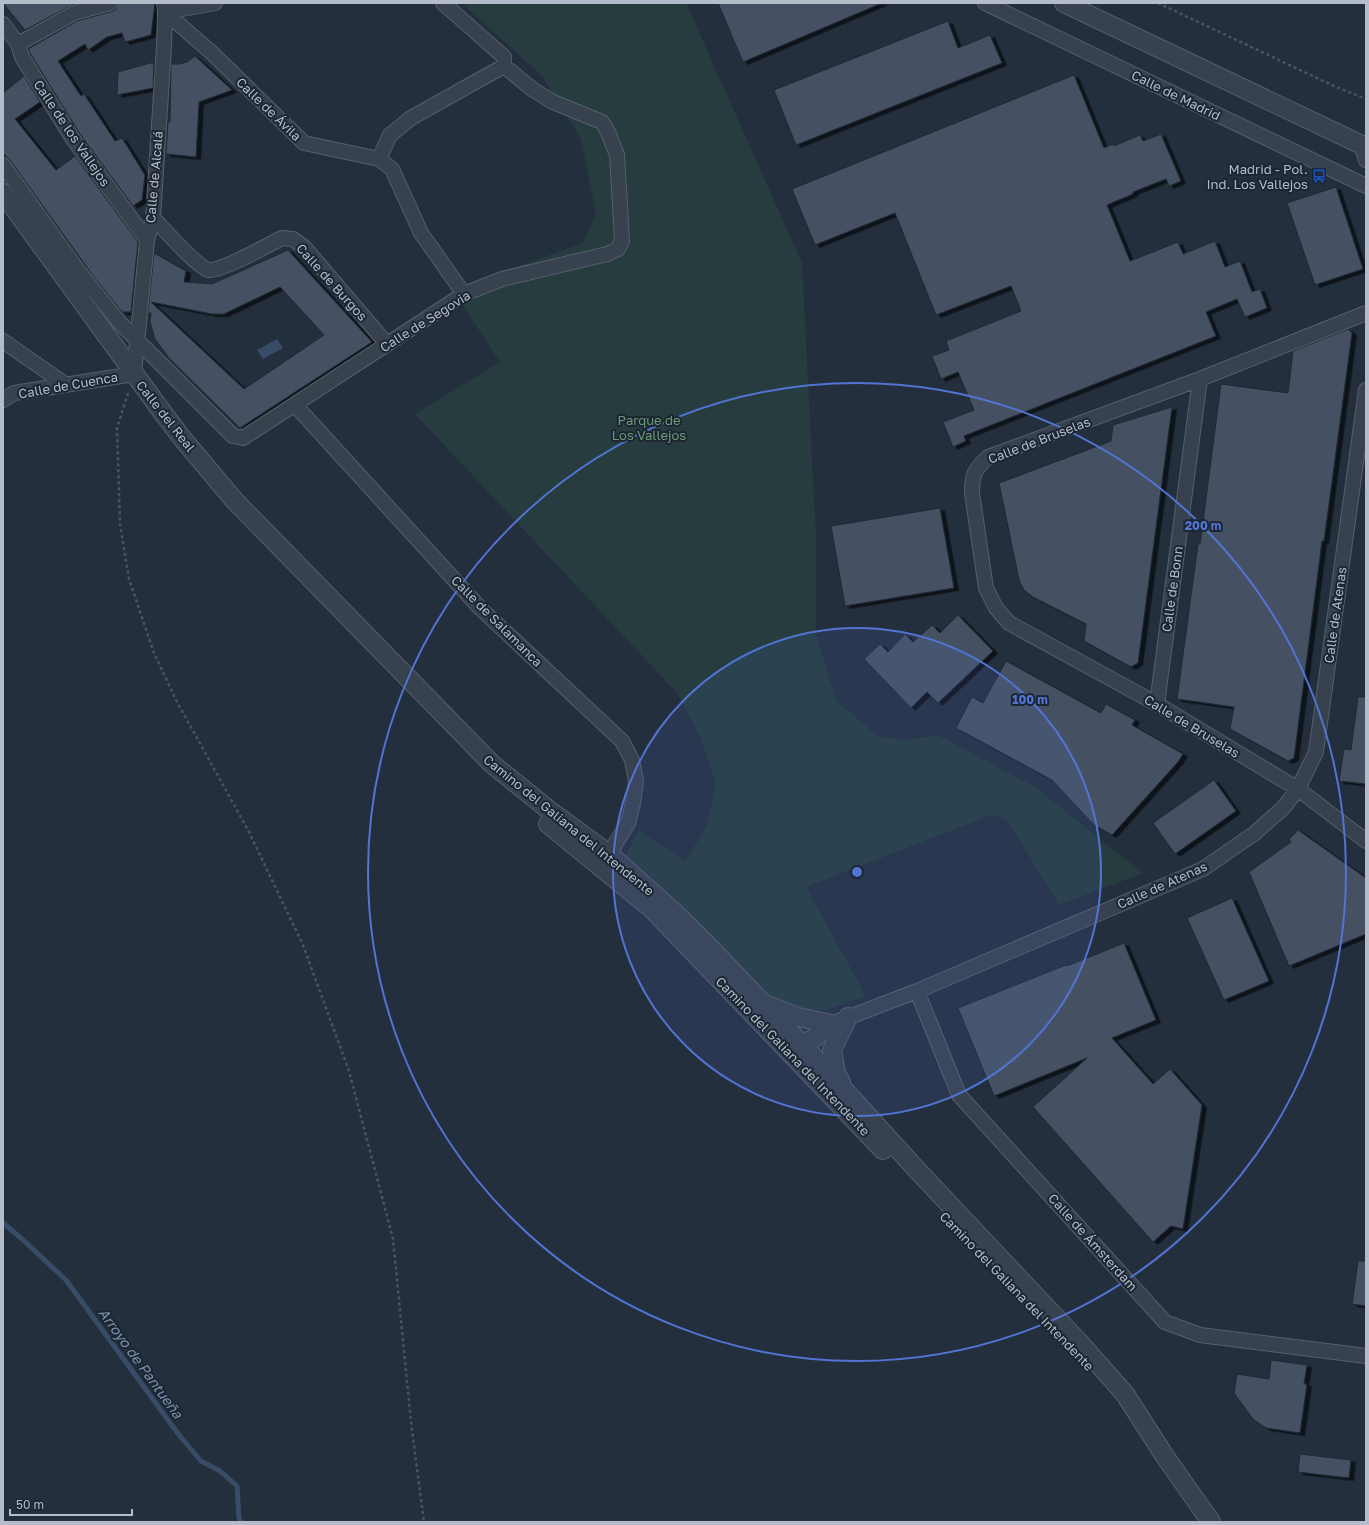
<svg xmlns="http://www.w3.org/2000/svg" width="1369" height="1525" viewBox="0 0 1369 1525" font-family="'Golos Text',sans-serif">
<defs>
<filter id="shadow"><feDropShadow dx="4.5" dy="2.5" stdDeviation="0" flood-color="#0009"/></filter>
</defs>
<rect width="100%" height="100%" fill="#242f3e"/>
<!-- green -->
<path fill="#263c3f" d="M462 3H686L802 263 816 537V634L836 700 878 736 904 740 938 735 1035 787 1143 873 1059 905 1007 820 991 815 806 887 866 996 826 1010H797L769 1001 623 860 639 831 685 861 706 828 716 783 699 735 677 693 415 414 500 362 463 306 497 274 583 243 596 214 581 139 543 77Z"/>
<!-- water -->
<path fill="#394c67" d="M277 339 283 348 263 359 257 350Z"/>
<g fill="none" stroke-linecap="round" stroke-linejoin="round">
<!-- stream -->
<path stroke="#394c67" stroke-width="5" d="M3 1223 22 1239 66 1280 179 1435 201 1461 220 1471 237 1486 239 1518 241 1522"/>
</g>
<!-- building -->
<path fill="#455162" stroke="#1f2835" fill-rule="evenodd" filter="url(#shadow)" d="M3 3H78L70 6 25 30Z
M118 3H155L151 35 125 42 122 33 107 37 88 50 85 44 58 61 81 96 84 94 115 141 122 138 145 175 142 200 133 206 80 134 30 53 28 49 77 21 113 11 116 9Z
M718 3H882L743 62Z
M948 21 958 48 990 35 1002 63 796 145 774 90Z
M195 56 232 90 199 102 196 157 166 154 168 122H170L171 64H179L187 62Z
M150 63H154L153 88 117 95 118 72Z
M1074 75 1104 148 1113 144 1114 146 1140 135 1143 141 1161 134 1181 181 1169 186 1166 179 1133 192V194L1107 205 1130 261 1178 242 1183 254 1215 241 1225 267 1240 261 1252 292 1260 289 1267 308 1245 317 1237 299 1206 312 1216 336 964 436 966 441 953 447 943 422 974 410 958 372 941 379 932 356 949 350 946 341 1021 311 1011 286 936 315 895 213 815 245 792 189Z
M24 76 40 102 15 119 56 170 75 156 138 242 131 312H122L91 273 10 160 3 153V93Z
M1336 187 1363 269 1315 285 1287 203Z
M288 250 372 342 240 428 169 358 155 339 150 322 151 313H148L154 253 186 271 184 282 212 284ZM280 287 324 335 244 389 151 302 212 314H224Z
M1348 329 1352 333 1324 541H1322L1294 758 1288 761 1230 729 1234 707 1177 699 1198 544H1200L1221 384 1288 393 1293 351Z
M1172 407 1138 663 1131 667 1084 641 1086 624 1033 597 1024 590 1019 580 999 483 1111 441 1113 425Z
M940 508 954 588 845 606 831 526Z
M958 615 993 651 938 703 927 692 911 708 864 659 880 644 888 652 905 634 913 642 932 625 940 633Z
M1006 661 1101 713 1106 704 1135 720 1132 725 1183 754 1178 762 1112 835 1094 825 1052 780 956 728 972 697 983 703Z
M1358 697H1366V784L1339 781 1344 749 1351 750Z
M1214 780 1236 811 1175 854 1153 823Z
M1298 830 1366 878V934L1289 966 1249 872 1291 842 1289 839Z
M1232 898 1269 981 1224 1000 1187 918Z
M1124 943 1156 1020 1112 1038 1153 1084 1170 1069 1202 1105 1183 1229 1171 1226 1153 1242 1033 1107 1087 1058 994 1096 958 1008 1066 965 1067 966Z
M1358 1261H1366V1306L1352 1304Z
M1271 1360 1307 1365 1304 1384H1307L1300 1433 1266 1428 1253 1419 1234 1393 1237 1374 1269 1379Z
M1300 1454 1351 1460 1349 1478 1298 1472Z"/>
<g fill="none" stroke-linecap="round" stroke-linejoin="round">
<defs>
<path id="minor" d="M985 3 1366 186
M165 12 212 53 304 143 379 159 392 169 421 233 464 294
M165 12 215 3
M3 24 18 44 22 57 73 139 147 240
M18 44 74 13 110 3
M1361 145 1366 160
M379 159 390 135 411 118 504 66
M3 165 77 269 119 322 233 436 243 438 464 294 502 279 607 254 618 249 622 241 617 155 608 132 602 122 553 102 532 89 504 66V57L443 3
M153 218C163 228 198 268 209 270 222 271 268 245 282 238L293 239 305 248 387 344
M1366 313 1200 379 988 457C974 470 972 475 972 493L986 588 996 608 1009 623 1157 704 1298 789 1366 841
M3 341 65 384
M3 400 14 393 134 374 147 240 153 218 164 47 165 12 164 3
M295 405 480 608 622 741 632 760 636 781 633 803 628 823 609 854
M1157 704 1200 379
M917 991 959 1095 1165 1322 1200 1335 1366 1356
M839 1021 917 991 1203 869 1255 833 1283 808 1298 789 1316 752 1366 390"/>
<path id="tertiary" d="M1064 3 1366 147
M3 193 163 413 182 438 234 500 492 764 549 810 609 854 676 914 715 953 826 1070 918 1171 1078 1341 1125 1394 1164 1455 1211 1522
M548 824 652 909 883 1150
M767 1005 798 1017 831 1024
M791 1040C807 1049 820 1033 831 1024
M841 1082 836 1073 832 1050 848 1017"/>
</defs>
<!-- minor casing -->
<use href="#minor" stroke="#565f6c" stroke-width="16"/>
<!-- tertiary casing -->
<use href="#tertiary" stroke="#565f6c" stroke-width="20"/>
<!-- path -->
<path stroke="#44595c" stroke-width="2.5" stroke-dasharray="3 3" stroke-linecap="butt" d="M1158 3 1334 86 1366 99
M128 393 117 428 120 524 129 579 154 653 177 702 248 830 303 945 349 1071 393 1239 411 1422 424 1522"/>
<!-- minor -->
<use href="#minor" stroke="#38414e" stroke-width="14"/>
<!-- tertiary -->
<use href="#tertiary" stroke="#38414e" stroke-width="18"/>
</g>
<!-- distance rings -->
<circle cx="857" cy="872" r="244" fill="#5274d3" fill-opacity=".12"/>
<g fill="none" stroke="#5274d3" stroke-width="2">
<circle cx="857" cy="872" r="244"/>
<circle cx="857" cy="872" r="489"/>
</g>
<!-- icons -->
<defs>
<symbol id="bus-bare" viewBox="-9 -9 18 18"><path d="M-5-6H5V4H4V6H2V4H-2V6H-4V4H-5ZM-3.5-4V0h7V-4ZM-3.5 1.2v1.5H-2V1.2ZM2 1.2v1.5H3.5V1.2Z" fill="#1a4fb4" stroke="#1d2633" stroke-width="2.5" paint-order="stroke"/></symbol>
</defs>
<g fill-rule="evenodd">
<use href="#bus-bare" x="1309" y="166" width="20" height="20"/>
</g>
<g text-anchor="middle" dominant-baseline="central" stroke-width="4" stroke-linejoin="round" paint-order="stroke">
<!-- street labels -->
<g font-size="13" fill="#b4bcc9" stroke="#1d2633">
<text transform="translate(1176 95) rotate(26)">Calle de Madrid</text>
<text transform="translate(269 109) rotate(44)">Calle de Ávila</text>
<text transform="translate(72 133) rotate(56)">Calle de los Vallejos</text>
<text transform="translate(154 177) rotate(-85)">Calle de Alcalá</text>
<text transform="translate(332 282) rotate(48)">Calle de Burgos</text>
<text transform="translate(425 321) rotate(-32)">Calle de Segovia</text>
<text transform="translate(68 385) rotate(-10)">Calle de Cuenca</text>
<text transform="translate(166 416) rotate(52)">Calle del Real</text>
<text transform="translate(1039 440) rotate(-21)">Calle de Bruselas</text>
<text transform="translate(1172 589) rotate(-82)">Calle de Bonn</text>
<text transform="translate(1335 615) rotate(-82)">Calle de Atenas</text>
<text transform="translate(497 621) rotate(45)">Calle de Salamanca</text>
<text transform="translate(1192 726) rotate(31)">Calle de Bruselas</text>
<text transform="translate(569 825) rotate(39)">Camino del Galiana del Intendente</text>
<text transform="translate(1162 885) rotate(-24)">Calle de Atenas</text>
<text transform="translate(793 1056) rotate(46)">Camino del Galiana del Intendente</text>
<text transform="translate(1093 1242) rotate(48)">Calle de Ámsterdam</text>
<text transform="translate(1017 1291) rotate(46)">Camino del Galiana del Intendente</text>
</g>
<!-- poi labels -->
<g font-size="13" fill="#b4bcc9" stroke="#1d2633" text-anchor="end">
<text x="1308" y="169">Madrid - Pol.<tspan x="1308" dy="15">Ind. Los Vallejos</tspan></text>
</g>
<!-- park labels -->
<g font-size="13" fill="#6b9a76" stroke="#1d2633">
<text x="649" y="420">Parque de<tspan x="649" dy="15">Los Vallejos</tspan></text>
</g>
<!-- water labels -->
<g font-size="14" font-style="italic" fill="#7c92b1" stroke="#1d2633">
<text transform="translate(141 1363) rotate(54)">Arroyo de Pantueña</text>
</g>
</g>
<circle cx="857" cy="872" r="6" fill="#5274d3" stroke="#1d2633" stroke-width="2"/>
<g font-size="12" text-anchor="middle" font-weight="bold" fill="#5274d3" stroke="#1d2633" stroke-width="4" stroke-linejoin="round" paint-order="stroke">
<text x="1203" y="530">200 m</text>
<text x="1030" y="704">100 m</text>
</g>
<!-- border -->
<rect width="1369" height="1525" fill="none" stroke="#b4bcc9" stroke-width="8"/>
<!-- scale -->
<path d="M10 1509v6h122v-6" fill="none" stroke="#b4bcc9" stroke-width="2"/>
<text x="16" y="1509" font-size="12" fill="#b4bcc9" stroke="#1d2633" stroke-width="3" paint-order="stroke">50 m</text>
</svg>
